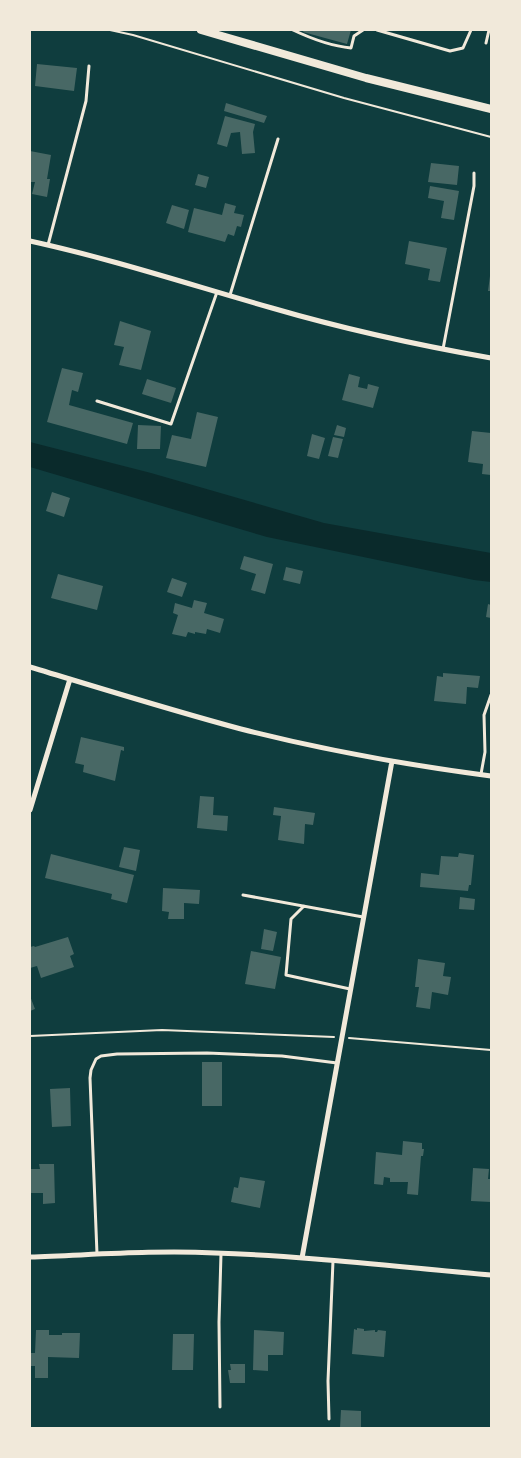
<svg xmlns="http://www.w3.org/2000/svg" width="521" height="1458" viewBox="0 0 521 1458" font-family="'DejaVu Sans',sans-serif">
<rect width="100%" height="100%" fill="#0f3d3e"/>
<!-- water -->
<path fill="#0a2a2b" d="M30 442 151 473 324 523 491 553V582L474 580 267 537 30 467Z"/>
<!-- building -->
<path fill="#486865" d="M304 30H351L347 44 303 32Z
M37 64 77 68 74 91 35 86Z
M226 103 267 116 264 123 224 111Z
M225 116 255 124 253 132 255 153 242 154 240 132 231 133 227 147 217 144Z
M30 151 51 155 47 179H50L47 197 32 194 35 182H30Z
M431 163 459 166 457 185 428 182Z
M198 174 209 177 206 188 195 185Z
M430 186 459 191 454 220 441 218 444 201 428 198Z
M225 203 236 206 234 213 244 215 241 227 237 226 234 236 228 234 225 242 188 232 194 208 222 215Z
M172 205 189 210 184 229 166 223Z
M409 241 447 248 440 282 428 280 430 269 405 264Z
M490 276H491V291H488Z
M120 321 151 331 141 370 119 365 124 347 114 345Z
M62 368 83 373 78 392 72 390 69 405 133 423 127 444 47 422Z
M349 374 360 377 358 387 367 389 368 384 379 387 373 408 342 400Z
M147 379 176 388 171 403 142 394Z
M197 412 218 417 206 467 166 458 172 435 191 439Z
M138 425 161 426 160 449H137Z
M337 425 346 428 344 437 334 435Z
M472 431 491 433V475L482 474 483 464 468 462Z
M312 434 325 438 319 459 307 456Z
M333 437 343 439 338 458 328 456Z
M52 492 70 498 64 517 46 511Z
M244 556 273 564 265 594 251 590 256 574 240 569Z
M286 567 303 571 300 584 283 580Z
M58 574 103 586 97 610 51 598Z
M172 578 187 583 182 597 167 592Z
M194 600 207 603 204 613 224 619 220 633 207 629 206 634 195 632V634L188 632 186 637 172 634 178 615 173 613 175 603 192 608Z
M488 604 491 605V618L486 617Z
M443 673 480 676 478 688 467 687 466 704 434 701 437 676 443 677Z
M81 737 124 747V751L121 750 115 781 83 772 84 765 75 763Z
M200 796 214 797 213 815 228 816 227 831 197 828Z
M274 807 315 813 313 825 305 824 304 844 278 840 281 816 273 815Z
M124 847 140 850 136 871 119 867Z
M459 853 474 855 471 885H469L468 891 420 887 421 873 439 875 441 856 458 857Z
M51 854 134 875 127 903 111 899 112 894 45 878Z
M163 888 200 890 199 904 184 903V919H168L169 912 162 911Z
M460 897 475 899 474 910 459 909Z
M264 929 277 932 273 951 261 949Z
M68 937 74 954 70 956 74 967 41 978 37 966 30 968V947L34 946 35 947Z
M251 951 281 957 275 989 245 984Z
M418 959 445 963 443 976 451 977 448 995 432 992 430 1009 416 1007 419 987H415Z
M30 996 35 1009 30 1011Z
M202 1062H222V1106H202Z
M70 1088 71 1126 52 1127 50 1089Z
M403 1141 422 1143V1149H424L423 1156H421L418 1195 407 1194 408 1182H390V1178L384 1177 383 1185 374 1184 376 1152 402 1155Z
M39 1164H54L55 1203 43 1204V1193H30V1169H40Z
M473 1168 489 1169 488 1179H491V1202L471 1201Z
M240 1177 265 1181 260 1208 231 1202 234 1187 238 1188Z
M357 1328 364 1329V1331L375 1330V1332H377L378 1330 386 1331 384 1357 352 1354 354 1329 357 1330Z
M36 1330H49V1335H62V1333H80L79 1358 48 1357V1378H35V1366H30V1353H35Z
M254 1330 284 1332 283 1355H268V1371L253 1370Z
M173 1334H194L193 1370H172Z
M230 1364H245V1383H230L228 1370H231Z
M341 1410 361 1411V1428H340Z"/>
<g fill="none" stroke-linecap="round" stroke-linejoin="round">
<!-- path -->
<path stroke="#f1e9da" stroke-width="2" d="M110 30 133 35 344 98 491 137
M30 1036 162 1030 334 1037
M349 1038 491 1050"/>
<!-- service -->
<path stroke="#f1e9da" stroke-width="3" d="M293 30C312 39 330 46 351 48L354 36 363 30
M377 30 450 51 463 48 471 30
M486 43 489 30
M48 245 86 101 89 66
M230 295 278 139
M443 349 474 186V173
M97 401 171 424 217 292
M481 774 485 752 484 715 491 695
M243 895 363 917
M304 906 291 919 286 975 350 989
M97 1254 90 1078 91 1070 96 1059 101 1056 117 1054 207 1053 282 1056 337 1063
M220 1407 219 1322 221 1254
M329 1419 328 1381 333 1261"/>
<!-- minor -->
<path stroke="#f1e9da" stroke-width="5" d="M30 241C112 259 191 285 272 308 344 329 417 345 491 358
M30 667C100 688 170 710 241 729 323 750 407 765 491 776
M30 810 70 679
M30 1257C92 1255 154 1250 215 1253 307 1256 399 1267 491 1275
M302 1258 392 761"/>
<!-- tertiary -->
<path stroke="#f1e9da" stroke-width="8" d="M201 30 366 78 491 109"/>
</g>
<!-- border -->
<rect width="521" height="1458" fill="none" stroke="#f1e9da" stroke-width="62"/>
</svg>
